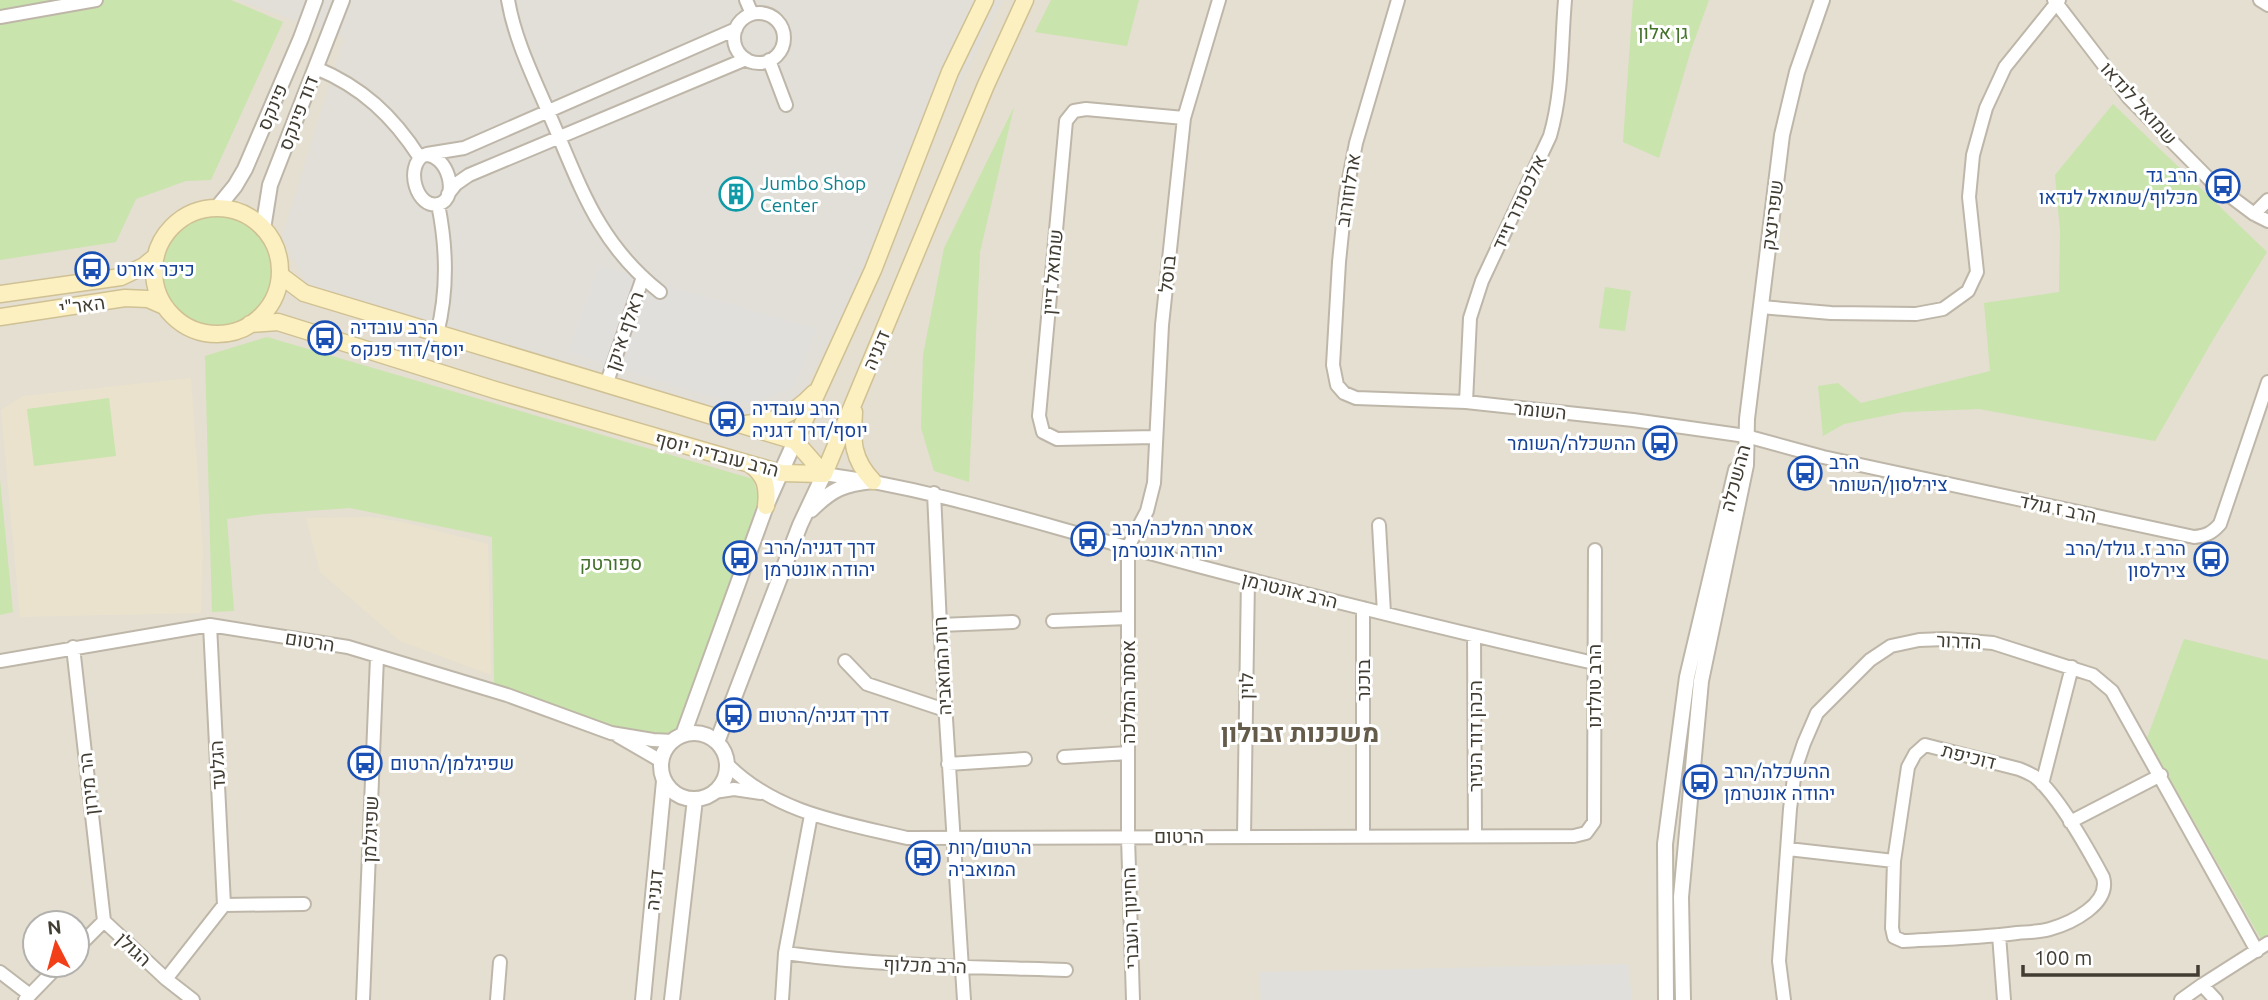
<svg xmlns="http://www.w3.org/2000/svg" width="2268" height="1000" viewBox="0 0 2268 1000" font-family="Ubuntu,Heebo,sans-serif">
<rect width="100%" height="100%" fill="#f1ede3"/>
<!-- residential -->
<path fill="#e4dfd1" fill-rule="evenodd" d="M0 0H2268V1000H0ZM35 923H77V965H35Z"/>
<!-- industrial -->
<path fill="#e2ded8" d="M238 0H1003L803 393 789 403 741 417 705 408 306 284 282 237 344 38Z"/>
<!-- education -->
<path fill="#eae2cd" d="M191 378 203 550 201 613 20 617 1 410 23 396Z
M370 517 403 522 488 544 491 675 400 641 320 572 306 518Z"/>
<!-- green -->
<path fill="#c9e4ac" d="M0 0H231L283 22 211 180 186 181 136 199 116 242 0 260Z
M1051 0H1139L1127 46 1035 32Z
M1633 0H1709L1691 50 1659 158 1623 142Z
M2113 104 2267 252 2214 338 2155 441 1979 409 1903 412 1844 424 1823 436 1818 386 1838 383 1861 403 1990 371 1984 303 2059 292 2060 231 2055 175Z
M1014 107 980 252 969 482 934 471 921 428 923 355 944 248Z
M160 272a56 56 0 1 1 112 0a56 56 0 1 1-112 0Z
M1605 287 1631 291 1625 331 1599 328Z
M267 337 753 479 759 498 681 727 655 743 494 684 492 537 350 508 264 514 227 519 234 611 212 612 205 356Z
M109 398 116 456 34 466 27 409Z
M0 479 13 612 0 615Z
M2184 639 2268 660V937L2262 941 2147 738Z"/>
<!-- parking -->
<path fill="#e1dfdb" d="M599 266 816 329 794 387 749 404 702 394 568 352Z
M1628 964 1632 1000H1261L1259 972Z"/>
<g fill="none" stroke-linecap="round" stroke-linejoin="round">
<defs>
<path id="minor" d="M508 0C515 41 534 78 550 116 581 187 597 242 660 292
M746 0 752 14
M1398 0 1356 143 1346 194 1339 262 1333 365 1337 385 1344 393 1356 398 1466 402 1633 420 1746 436 1823 457 2194 537C2206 536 2212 533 2220 524L2268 382
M2054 0 2129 98 2214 184 2254 214 2268 221
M2260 0 2268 5
M734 38a25 25 0 1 1 50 0a25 25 0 1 1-50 0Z
M0 17 96 0
M769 60 786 105
M316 68C362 87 393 116 420 158
M427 154 464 148 736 29
M424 155C448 153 460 198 439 204 417 210 404 167 424 155Z
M448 194 456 184 469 175 746 59
M2254 214 2268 200
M1761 307 1831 313 1916 314 1943 309 1968 291 1977 272 1969 197 1973 155 1986 108 2005 67 2059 0
M437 334C448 291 447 248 438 204
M606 385 643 277
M1466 402 1470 318 1482 281 1550 136C1563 91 1561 46 1565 0
M1155 437 1057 439 1043 432 1039 416 1066 121 1074 111 1086 109 1184 118
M824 474C928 488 1026 520 1127 547 1282 589 1438 628 1594 663
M934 493 940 625 964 1000
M1379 525 1384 613
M1053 621 1128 618
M940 625 1013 622
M1474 636 1475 836
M73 647 104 921
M0 661 210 625 348 647 507 695 611 733 653 740 673 741
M845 661 867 684 945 710
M618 736 661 761
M1925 745 2019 769C2024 771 2029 773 2034 776 2057 794 2089 851 2103 877 2111 904 2071 923 2050 929 2040 932 2028 932 2017 933 1979 938 1941 939 1903 941L1894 937 1892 928 1894 861 1908 767 1915 754Z
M1064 757 1128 753
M727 764C775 813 844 823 907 838L1574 836 1586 833 1594 822 1595 550
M948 764 1025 759
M2042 784 2072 667
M714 792 734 789 761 793
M2070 822 2161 775
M1244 836 1248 579
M1363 836V608
M1788 849 1894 861
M224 905 304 904
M1999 935 2004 1000
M77 948 104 921 166 979 193 1000
M785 953C879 966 972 967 1066 970
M0 972 30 995
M166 979 224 905 210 625
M2202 985 2216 1000
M25 1000 59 965
M363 1000 377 657
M497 1000 500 962
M782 1000 785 953 811 815
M1133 1000 1128 837V547L1147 511 1154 483 1162 325 1184 118 1219 0
M1784 1000 1779 961 1790 809 1795 770 1804 743 1817 713 1870 660 1891 646 1919 640 1945 639 1993 643 2093 675 2112 691 2257 951
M2181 1000 2202 985 2268 943"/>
<path id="tertiary" d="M217 208 235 186 245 169 301 38 315 0
M263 229 270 185 342 0
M811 510C832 489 844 484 873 481
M661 766a33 33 0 1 1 66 0a33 33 0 1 1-66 0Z
M683 735 766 506 795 441
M717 742 800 525 824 474
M643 1000 664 781
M672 1000 695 799
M1666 1000 1665 844 1687 677 1736 470
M1683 1000 1681 897 1701 681 1746 465 1747 419 1782 135 1797 72 1822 0"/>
<path id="secondary" d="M154 271a63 63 0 1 1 126 0a63 63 0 1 1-126 0Z
M280 275 304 293 795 441 824 474
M0 294 121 277 144 266 155 257
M0 317 125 298 148 299 164 306
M250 324 278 322 294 327 495 390 781 473 824 474
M854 412C852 441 852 459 873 481
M745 424C777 421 792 416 814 393
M795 441 873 270 950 72 985 0
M751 465C766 476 768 488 766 506
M824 474 986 85 1025 0"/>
</defs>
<!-- minor casing -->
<use href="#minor" stroke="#beb7a9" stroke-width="16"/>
<!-- tertiary casing -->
<use href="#tertiary" stroke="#beb7a9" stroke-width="18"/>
<!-- secondary casing -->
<use href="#secondary" stroke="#d0c194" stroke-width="19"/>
<!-- minor -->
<use href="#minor" stroke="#fff" stroke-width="12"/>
<!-- tertiary -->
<use href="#tertiary" stroke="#fff" stroke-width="14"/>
<!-- secondary -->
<use href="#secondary" stroke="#fcf0c1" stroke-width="16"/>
</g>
<!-- icons -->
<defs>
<symbol id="bus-ring" viewBox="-11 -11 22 22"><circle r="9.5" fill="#fff" stroke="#1a4fb4" stroke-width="1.5"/><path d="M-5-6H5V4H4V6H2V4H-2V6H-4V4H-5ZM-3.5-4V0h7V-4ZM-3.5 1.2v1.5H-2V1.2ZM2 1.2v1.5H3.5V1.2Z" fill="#1a4fb4"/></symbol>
<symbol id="building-ring" viewBox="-11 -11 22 22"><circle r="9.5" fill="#fff" stroke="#0f9aa8" stroke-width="1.5"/><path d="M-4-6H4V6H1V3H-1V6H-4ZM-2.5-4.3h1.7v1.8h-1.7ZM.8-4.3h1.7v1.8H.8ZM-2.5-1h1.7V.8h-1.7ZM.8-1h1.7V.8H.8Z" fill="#0f9aa8"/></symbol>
</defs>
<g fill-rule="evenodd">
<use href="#bus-ring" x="2204" y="167" width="38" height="38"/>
<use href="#building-ring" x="717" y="175" width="38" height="38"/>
<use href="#bus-ring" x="73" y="250" width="38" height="38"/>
<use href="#bus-ring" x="306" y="319" width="38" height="38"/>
<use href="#bus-ring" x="708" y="400" width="38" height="38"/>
<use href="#bus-ring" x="1641" y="424" width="38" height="38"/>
<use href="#bus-ring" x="1786" y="454" width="38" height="38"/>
<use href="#bus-ring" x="1069" y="520" width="38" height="38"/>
<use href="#bus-ring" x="721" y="539" width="38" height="38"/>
<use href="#bus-ring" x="2192" y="540" width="38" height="38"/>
<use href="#bus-ring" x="715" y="696" width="38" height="38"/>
<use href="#bus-ring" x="346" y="744" width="38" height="38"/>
<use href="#bus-ring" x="1681" y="763" width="38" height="38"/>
<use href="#bus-ring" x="904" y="839" width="38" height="38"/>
</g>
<g text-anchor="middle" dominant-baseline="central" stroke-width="6" stroke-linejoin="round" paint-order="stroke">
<!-- park labels -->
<g font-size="19" fill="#43712a" stroke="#fff">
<text x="1663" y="32">גן אלון</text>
<text x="611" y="563">ספורטק</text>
</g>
<!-- street labels -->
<g font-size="19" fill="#423d33" stroke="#fff">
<text transform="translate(2139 103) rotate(48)">שמואל לנדאו</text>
<text transform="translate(272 107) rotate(-67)">פינקס</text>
<text transform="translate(298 113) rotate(-69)">דוד פינקס</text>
<text transform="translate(1348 190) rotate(-81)">ארלוזורוב</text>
<text transform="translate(1519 202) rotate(-65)">אלכסנדר זייד</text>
<text transform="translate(1772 215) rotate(-83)">שפרינצק</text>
<text transform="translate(1052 272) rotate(-85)">שמואל דיין</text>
<text transform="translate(1167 274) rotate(-84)">בוסל</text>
<text transform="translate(82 305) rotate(-8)">האר"י</text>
<text transform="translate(624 331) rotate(-71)">ראלף איקן</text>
<text transform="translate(876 350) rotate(-67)">דגניה</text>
<text transform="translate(1540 410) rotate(6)">השומר</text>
<text transform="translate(717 454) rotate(15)">הרב עובדיה יוסף</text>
<text transform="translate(1735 478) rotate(-75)">ההשכלה</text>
<text transform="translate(2058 508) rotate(12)">הרב ז גולד</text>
<text transform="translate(1290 590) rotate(14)">הרב אונטרמן</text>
<text transform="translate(310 641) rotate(9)">הרטום</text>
<text transform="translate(1959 641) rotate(3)">הדרור</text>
<text transform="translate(942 666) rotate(-93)">רות המואביה</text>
<text transform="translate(1363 680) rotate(-90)">בוכנר</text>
<text transform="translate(1246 686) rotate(-89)">לוין</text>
<text transform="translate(1594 686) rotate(-90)">הרב טולדנו</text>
<text transform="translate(1128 692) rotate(-90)">אסתר המלכה</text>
<text transform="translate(1475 736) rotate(-90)">הכהן דוד הנזיר</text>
<text transform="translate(1969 756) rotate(14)">דוכיפת</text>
<text transform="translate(217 765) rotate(-93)">הגלעד</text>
<text transform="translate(88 784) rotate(-96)">הר מירון</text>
<text transform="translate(370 829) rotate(-88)">שפיגלמן</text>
<text x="1179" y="836">הרטום</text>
<text transform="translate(654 890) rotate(-84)">דגניה</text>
<text transform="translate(1130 918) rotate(-92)">החינוך העברי</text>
<text transform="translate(134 949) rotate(43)">הגולן</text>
<text transform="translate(925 965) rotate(2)">הרב מכלוף</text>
</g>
<!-- transit labels -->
<g font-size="19" fill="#164399" stroke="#fff" text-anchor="start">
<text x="2198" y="175" text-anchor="end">הרב גד<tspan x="2198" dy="22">מכלוף/שמואל לנדאו</tspan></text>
<text x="116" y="269">כיכר אורט</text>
<text x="350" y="327">הרב עובדיה<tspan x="350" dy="22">יוסף/דוד פנקס</tspan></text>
<text x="752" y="408">הרב עובדיה<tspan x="752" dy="22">יוסף/דרך דגניה</tspan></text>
<text x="1636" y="443" text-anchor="end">ההשכלה/השומר</text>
<text x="1829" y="462">הרב<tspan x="1829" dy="22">צירלסון/השומר</tspan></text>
<text x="1112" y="528">אסתר המלכה/הרב<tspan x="1112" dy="22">יהודה אונטרמן</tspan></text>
<text x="764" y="547">דרך דגניה/הרב<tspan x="764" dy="22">יהודה אונטרמן</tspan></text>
<text x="2186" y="548" text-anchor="end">הרב ז. גולד/הרב<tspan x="2186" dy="22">צירלסון</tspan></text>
<text x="758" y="715">דרך דגניה/הרטום</text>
<text x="390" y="763">שפיגלמן/הרטום</text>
<text x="1724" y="771">ההשכלה/הרב<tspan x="1724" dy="22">יהודה אונטרמן</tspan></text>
<text x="948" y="847">הרטום/רות<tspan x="948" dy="22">המואביה</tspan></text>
</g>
<!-- culture labels -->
<g font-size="19" fill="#0d838f" stroke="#fff" text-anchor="start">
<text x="760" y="183">Jumbo Shop<tspan x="760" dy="22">Center</tspan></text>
</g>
<!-- district labels -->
<g font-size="26" font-weight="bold" fill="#645b4b" stroke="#fff">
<text x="1300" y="732">משכנות זבולון</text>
</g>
</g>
<!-- north arrow -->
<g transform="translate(56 944) rotate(354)"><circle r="33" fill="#ffffff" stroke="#b3b1ad" stroke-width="2"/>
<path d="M0-5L12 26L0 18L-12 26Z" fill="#f23f18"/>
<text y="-10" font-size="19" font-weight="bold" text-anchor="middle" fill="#423d33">N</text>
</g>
<!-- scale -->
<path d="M2023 965v10h175v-10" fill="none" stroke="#423d33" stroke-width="3.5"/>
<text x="2034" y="965" font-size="21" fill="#423d33" stroke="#ffffff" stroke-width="5" paint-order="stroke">100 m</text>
</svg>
